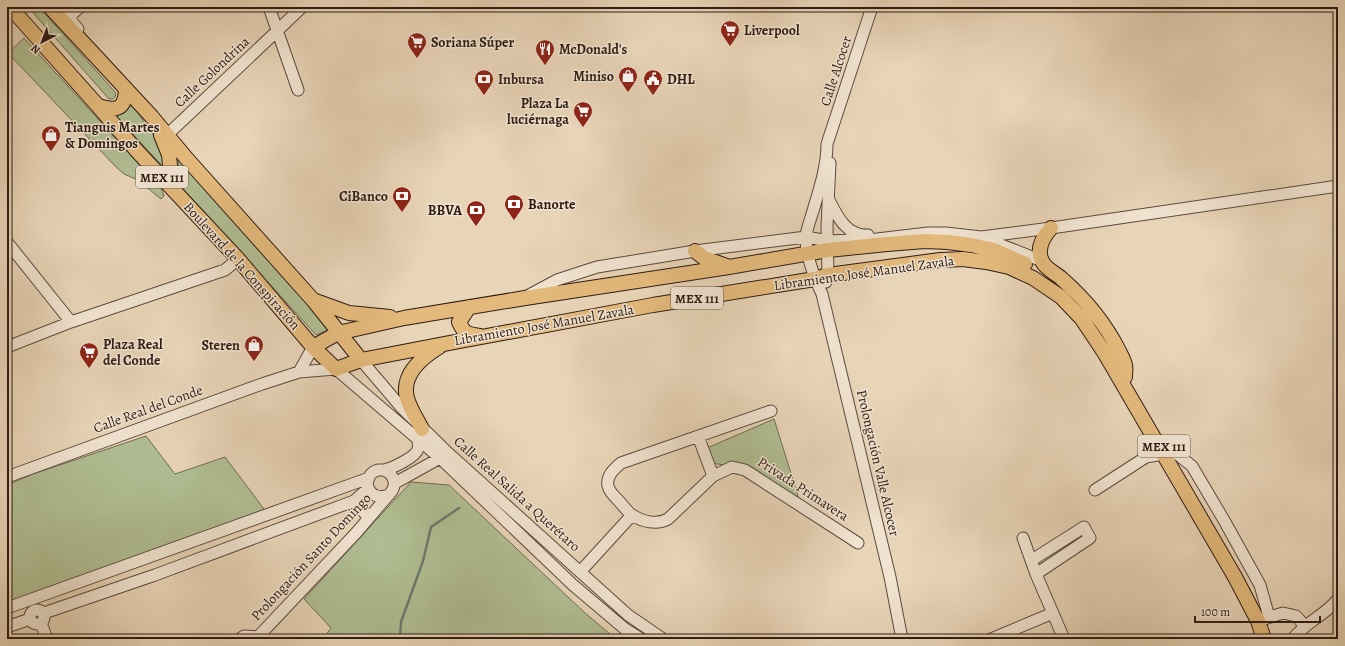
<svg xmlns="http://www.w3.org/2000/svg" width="1345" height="646" viewBox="0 0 1345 646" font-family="Alegreya,serif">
<rect width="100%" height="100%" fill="#e8d4b7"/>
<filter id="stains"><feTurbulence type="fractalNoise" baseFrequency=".005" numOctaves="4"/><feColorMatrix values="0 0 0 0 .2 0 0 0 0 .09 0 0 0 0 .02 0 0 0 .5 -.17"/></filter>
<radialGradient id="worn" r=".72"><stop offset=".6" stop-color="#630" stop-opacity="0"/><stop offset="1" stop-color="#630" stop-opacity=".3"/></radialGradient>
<!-- green -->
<path fill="#b0be93" stroke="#6f6d54" d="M28 7H39L116 93 115 97 113 99H109Z
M24 38 161 188 164 196 161 199 138 180 124 174 116 167 8 53Z
M128 99 161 146 169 173 112 112Z
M178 157 330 329 316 335 176 181 179 166Z
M774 419 799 499 753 470 712 463 707 448Z
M146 436 175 474 225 457 270 517 7 614V485L33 474Z
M411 482 449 485 585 613 616 639H323L331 628 304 599Z"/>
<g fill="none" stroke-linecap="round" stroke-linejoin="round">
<!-- stream -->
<path stroke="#6d7a6f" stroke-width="2.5" d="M400 639 401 622 423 561 431 527 459 508"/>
<defs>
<path id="minor" d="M60 7 78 29
M269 7 298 90
M872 7 827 144C827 167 819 191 812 214 810 221 806 230 806 238 806 257 814 277 822 294L890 577 902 639
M69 17 80 7
M167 135 277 31 302 7
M829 200C837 216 847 237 868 235
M981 237 1051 228 1338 186
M7 242 71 322
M826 282 828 275 827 226 830 163
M529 295 557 280 597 267 695 251 806 237 828 241 877 239 928 233H946L981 237 1042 261
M7 347 71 322 219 272 225 270 238 259
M361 360 401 407 446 451 628 615 663 639
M299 372 313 347
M771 411 621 463C614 469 606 476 608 486 610 493 615 497 619 501 623 506 628 512 632 515 643 522 657 525 668 519L713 476 732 467 745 470 858 543
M698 436 713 476
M1166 450 1178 455 1192 466 1225 522 1260 585 1269 617
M7 477 262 384 299 372 336 369 440 458 573 585 625 629 641 639
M395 483 440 458 444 454
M1095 490 1146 457 1163 454
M389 495C381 498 371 497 368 487 366 480 370 472 378 470 380 470 382 470 384 470 393 468 416 457 418 449 419 446 418 442 418 439
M354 501 369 518
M1023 538 1036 574 1064 639
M1032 560 1084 527 1090 538 1036 574
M580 572 632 515
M7 608 369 478
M30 617a7 7 0 1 1 14 0a7 7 0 1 1-14 0Z
M44 613 155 575 354 501 363 493 369 490
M1264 619 1283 613 1296 616 1305 626
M41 623 47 639
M7 627 30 619
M240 639 244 636 258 637
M256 639 356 533 392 491C397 482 393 474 384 470
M991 639 1053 613
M1293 639C1305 622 1326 615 1338 599"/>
<path id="major" d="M10 7 98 106 137 151 238 259 313 347 336 369 361 360 444 344 653 305 815 279 828 275 940 260 963 259 986 262 1009 267 1033 278 1061 297 1082 319 1104 352 1235 577 1258 621 1264 639
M50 7 152 117 187 159 313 300 361 360
M98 106C117 112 125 109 126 89
M161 135 169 155 172 188
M1051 228C1043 237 1036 249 1042 261 1046 270 1056 273 1062 279 1086 300 1105 323 1119 351 1121 355 1124 360 1125 365 1126 369 1125 374 1125 377
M695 251 704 258 727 266
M313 300 349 313 390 317
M469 307 459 322C464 334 468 334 480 336
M313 347 338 333 404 318 525 298 729 267 828 250 887 244 925 241 948 242 971 245 994 250 1025 264
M422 429C417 419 410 409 407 398 401 375 421 358 439 347"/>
</defs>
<!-- minor casing -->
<use href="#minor" stroke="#5c4a3d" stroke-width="13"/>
<!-- major casing -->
<use href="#major" stroke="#2e1c14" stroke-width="16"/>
<!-- minor -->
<use href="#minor" stroke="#f0e3d0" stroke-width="11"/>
<!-- major -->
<use href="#major" stroke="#e4ba7c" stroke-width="14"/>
</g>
<!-- icons -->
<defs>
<symbol id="supermarket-pin" viewBox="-11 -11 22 30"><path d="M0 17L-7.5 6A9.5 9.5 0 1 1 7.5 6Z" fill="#8f2418" stroke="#f0e3d0"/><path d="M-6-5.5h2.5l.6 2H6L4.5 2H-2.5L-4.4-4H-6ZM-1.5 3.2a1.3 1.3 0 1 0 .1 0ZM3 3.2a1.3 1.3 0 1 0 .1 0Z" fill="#fff"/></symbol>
<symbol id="restaurant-pin" viewBox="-11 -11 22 30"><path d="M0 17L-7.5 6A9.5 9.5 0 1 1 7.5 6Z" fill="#8f2418" stroke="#f0e3d0"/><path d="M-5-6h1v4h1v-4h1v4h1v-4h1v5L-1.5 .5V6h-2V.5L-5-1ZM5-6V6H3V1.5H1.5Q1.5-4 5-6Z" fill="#fff"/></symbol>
<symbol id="shop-pin" viewBox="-11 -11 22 30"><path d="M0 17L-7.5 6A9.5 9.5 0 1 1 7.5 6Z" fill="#8f2418" stroke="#f0e3d0"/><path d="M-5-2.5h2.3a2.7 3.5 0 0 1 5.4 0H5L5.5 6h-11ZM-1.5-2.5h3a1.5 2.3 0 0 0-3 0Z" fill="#fff"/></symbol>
<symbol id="bank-pin" viewBox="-11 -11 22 30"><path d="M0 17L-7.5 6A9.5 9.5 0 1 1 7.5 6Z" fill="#8f2418" stroke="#f0e3d0"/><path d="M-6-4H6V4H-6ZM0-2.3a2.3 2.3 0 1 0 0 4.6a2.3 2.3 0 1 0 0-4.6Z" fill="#fff"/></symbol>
<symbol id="civic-pin" viewBox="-11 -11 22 30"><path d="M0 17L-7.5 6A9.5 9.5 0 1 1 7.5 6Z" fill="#8f2418" stroke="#f0e3d0"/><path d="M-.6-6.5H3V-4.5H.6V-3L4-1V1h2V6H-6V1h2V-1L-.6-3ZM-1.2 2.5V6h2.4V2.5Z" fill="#fff"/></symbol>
</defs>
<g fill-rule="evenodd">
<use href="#supermarket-pin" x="719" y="19" width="22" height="30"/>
<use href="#supermarket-pin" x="406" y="31" width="22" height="30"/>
<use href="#restaurant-pin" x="534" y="38" width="22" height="30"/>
<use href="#shop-pin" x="617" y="65" width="22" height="30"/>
<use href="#bank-pin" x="473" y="68" width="22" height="30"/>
<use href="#civic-pin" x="642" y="68" width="22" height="30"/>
<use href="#supermarket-pin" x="572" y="100" width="22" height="30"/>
<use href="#shop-pin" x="40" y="124" width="22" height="30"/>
<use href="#bank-pin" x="391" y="185" width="22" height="30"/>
<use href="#bank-pin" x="503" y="193" width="22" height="30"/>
<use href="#bank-pin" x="465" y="199" width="22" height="30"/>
<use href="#shop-pin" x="243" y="334" width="22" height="30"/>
<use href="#supermarket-pin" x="78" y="341" width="22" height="30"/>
</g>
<g text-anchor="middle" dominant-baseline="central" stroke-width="3" stroke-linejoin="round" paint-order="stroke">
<!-- shield labels -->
<g fill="#f0e3d0" stroke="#68584c" stroke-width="1">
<rect x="136" y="166" width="52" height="22" rx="3"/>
<rect x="671" y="287" width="52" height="22" rx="3"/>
<rect x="1138" y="435" width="52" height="22" rx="3"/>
</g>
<g font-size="13" font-weight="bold" fill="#2e1c14">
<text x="162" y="177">MEX 111</text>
<text x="697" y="298">MEX 111</text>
<text x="1164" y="446">MEX 111</text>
</g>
<!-- poi labels -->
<g font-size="14" font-weight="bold" fill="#2e1c14" stroke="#f0e3d0" text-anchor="start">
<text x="744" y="30">Liverpool</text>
<text x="431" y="42">Soriana Súper</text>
<text x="559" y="49">McDonald's</text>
<text x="614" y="76" text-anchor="end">Miniso</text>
<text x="498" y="79">Inbursa</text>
<text x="667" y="79">DHL</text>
<text x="569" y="103" text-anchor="end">Plaza La<tspan x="569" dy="16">luciérnaga</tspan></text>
<text x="65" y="127">Tianguis Martes<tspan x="65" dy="16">&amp; Domingos</tspan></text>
<text x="388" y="196" text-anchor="end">CiBanco</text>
<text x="528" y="204">Banorte</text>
<text x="462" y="210" text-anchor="end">BBVA</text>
<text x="103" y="344">Plaza Real<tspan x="103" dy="16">del Conde</tspan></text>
<text x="240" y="345" text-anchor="end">Steren</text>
</g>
<!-- street labels -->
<g font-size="14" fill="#2e1c14" stroke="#f0e3d0">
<text transform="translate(836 71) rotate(-72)">Calle Alcocer</text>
<text transform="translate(212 72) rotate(-43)">Calle Golondrina</text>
<text transform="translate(242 266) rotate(48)">Boulevard de la Conspiración</text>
<text transform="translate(864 273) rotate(-8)">Libramiento José Manuel Zavala</text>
<text transform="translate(544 325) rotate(-10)">Libramiento José Manuel Zavala</text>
<text transform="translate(148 409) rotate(-20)">Calle Real del Conde</text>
<text transform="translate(878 463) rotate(77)">Prolongación Valle Alcocer</text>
<text transform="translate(803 489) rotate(33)">Privada Primavera</text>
<text transform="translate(517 494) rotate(42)">Calle Real Salida a Querétaro</text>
<text transform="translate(311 557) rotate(-47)">Prolongación Santo Domingo</text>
</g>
</g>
<!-- margin -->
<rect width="1345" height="646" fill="none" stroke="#e8d4b7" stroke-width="24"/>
<rect x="8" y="8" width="1329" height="630" fill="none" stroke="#2e1c14" stroke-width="2"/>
<rect x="12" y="12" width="1321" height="622" fill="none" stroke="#2e1c14"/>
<!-- north arrow -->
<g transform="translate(42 42) rotate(222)" stroke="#f0e3d0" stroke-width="3" paint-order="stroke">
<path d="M0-3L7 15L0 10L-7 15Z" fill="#2e1c14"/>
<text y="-6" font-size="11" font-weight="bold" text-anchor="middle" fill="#2e1c14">N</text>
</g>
<!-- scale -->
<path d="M1195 616v6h125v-6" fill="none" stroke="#2e1c14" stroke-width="2"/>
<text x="1201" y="616" font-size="12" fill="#2e1c14" stroke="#f0e3d0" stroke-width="3" paint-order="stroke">100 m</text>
<rect width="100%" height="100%" filter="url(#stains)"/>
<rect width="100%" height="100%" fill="url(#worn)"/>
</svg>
